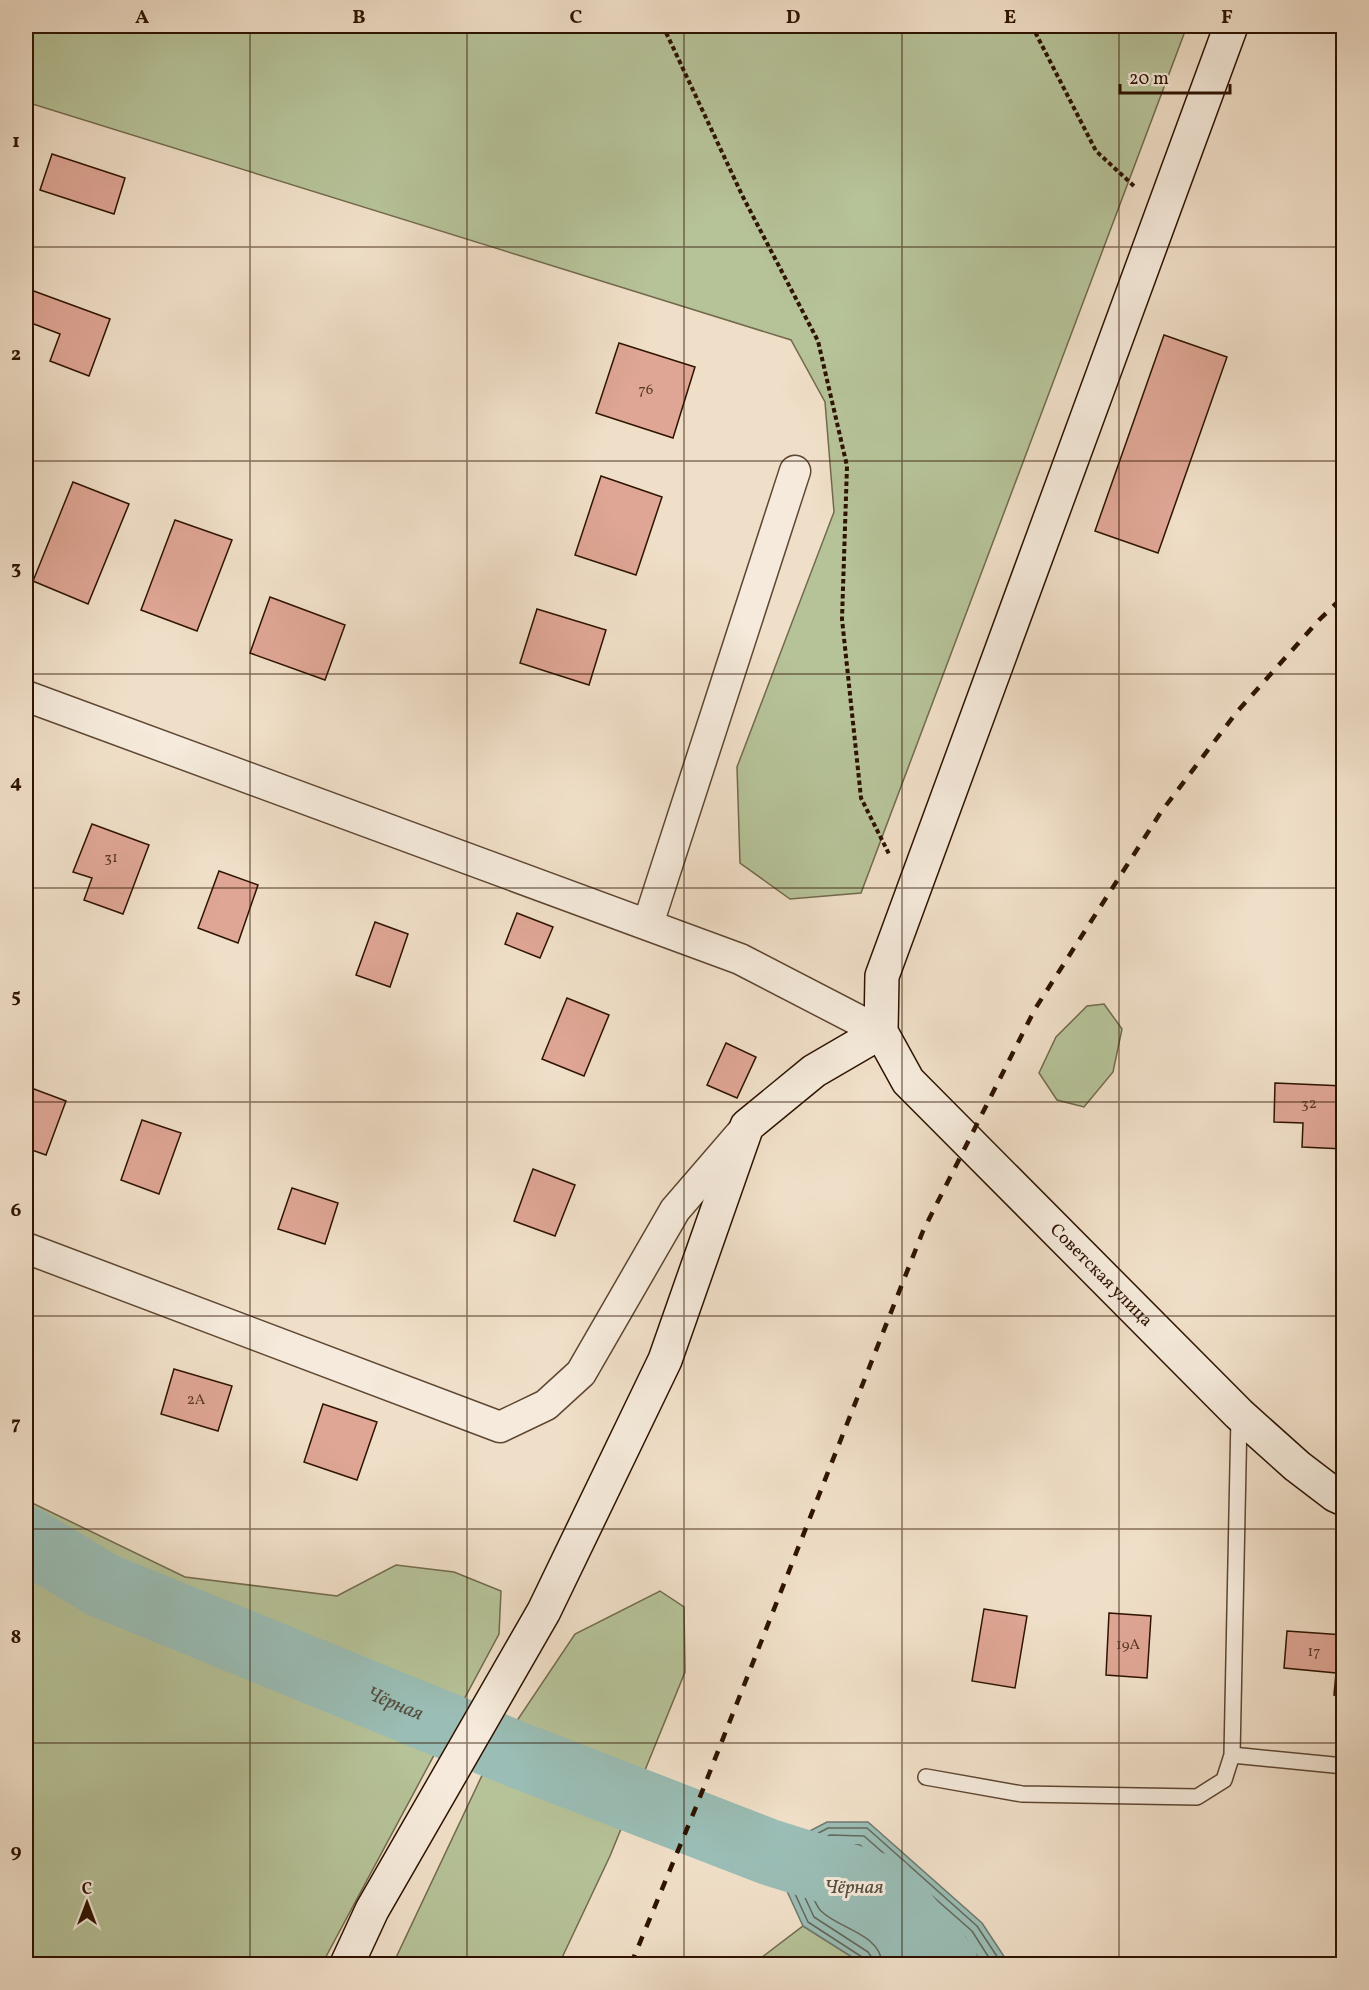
<svg xmlns="http://www.w3.org/2000/svg" width="1369" height="1990" viewBox="0 0 1369 1990" font-family="Vollkorn,serif">
<rect width="100%" height="100%" fill="#f0dfc8"/>
<filter id="stains"><feTurbulence type="fractalNoise" baseFrequency=".00333" numOctaves="4"/><feColorMatrix values="0 0 0 0 .2 0 0 0 0 .09 0 0 0 0 .02 0 0 0 .5 -.17"/></filter>
<radialGradient id="worn" r=".72"><stop offset=".6" stop-color="#630" stop-opacity="0"/><stop offset="1" stop-color="#630" stop-opacity=".3"/></radialGradient>
<!-- green -->
<path fill="#b6c298" stroke="#726a4c" stroke-width="1.5" d="M26 26H1187L861 893 790 899 740 863 737 767 834 512 825 402 791 340 26 102Z
M1104 1004 1122 1029 1113 1072 1084 1107 1057 1100 1039 1073 1056 1037 1087 1006Z
M26 1500 185 1577 337 1596 396 1565 454 1572 501 1591 499 1634 322 1964H32L26 1954Z
M660 1591 684 1607 685 1672 610 1856 559 1964H393L486 1767 575 1634Z
M803 1926 863 1964H864H753Z"/>
<!-- water -->
<path fill="#9abdb5" stroke="#6f796d" stroke-width="1.5" d="M827 1822H868L982 1923 1009 1964H863L803 1926 769 1852Z"/>
<g fill="none" stroke-linecap="round" stroke-linejoin="round">
<!-- shore -->
<path stroke="#64685a" stroke-width="1.5" d="M865 1964 862 1957 808 1922 778 1857 779 1854 828 1828H867L977 1926 1002 1964
M873 1964 872 1958 868 1952 814 1917 788 1861V1857L830 1835 864 1836 972 1931 993 1964
M882 1964C881 1934 839 1929 821 1911 814 1904 804 1875 799 1865L800 1861 832 1844 860 1845 965 1937 982 1964"/>
<!-- river -->
<path stroke="#9abdb5" stroke-width="66" id="s1" d="M26 1539 102 1585 518 1755 769 1852 884 1888 945 1964"/>
</g>
<!-- building -->
<path fill="#dfa695" stroke="#2e1300" stroke-width="1.5" d="M52 154 125 178 114 214 40 190Z
M31 290 110 319 89 376 50 361 60 334 26 321V303Z
M1164 335 1227 357 1158 553 1095 531Z
M619 343 695 367 673 438 596 413Z
M601 476 662 497 636 575 575 555Z
M73 482 129 504 88 604 33 581Z
M175 520 232 540 197 631 141 610Z
M270 597 345 625 325 680 250 653Z
M537 609 606 630 589 685 520 663Z
M92 824 149 845 123 914 84 900 92 878 73 872Z
M219 871 258 885 238 943 198 928Z
M517 913 553 927 540 958 505 944Z
M375 922 408 934 390 987 356 975Z
M567 998 609 1015 584 1076 542 1059Z
M726 1043 756 1057 737 1098 707 1085Z
M1275 1083 1344 1086V1149L1302 1147 1303 1123 1274 1122Z
M26 1086 66 1101 46 1155 26 1148Z
M142 1120 181 1133 159 1194 121 1180Z
M533 1169 575 1185 555 1236 514 1221Z
M292 1188 338 1203 325 1244 278 1229Z
M26 1333 33 1335 26 1360Z
M174 1369 232 1386 218 1431 161 1414Z
M323 1404 377 1422 357 1480 304 1462Z
M984 1609 1027 1616 1015 1688 972 1681Z
M1109 1613 1151 1616 1147 1678 1106 1675Z
M1287 1631 1344 1635V1696L1334 1695 1336 1673 1284 1668Z"/>
<g fill="none" stroke-linecap="round" stroke-linejoin="round">
<defs>
<path id="lane" d="M1232 1755 1344 1766
M926 1777 1022 1794 1197 1797 1224 1780 1232 1755 1239 1417"/>
<path id="street" d="M26 696 740 959 881 1032
M648 924 795 471
M26 1248 500 1427 546 1405 581 1373 675 1210 744 1130"/>
<g id="secondary">
<path id="s2" d="M1231 26 882 976 881 1032 908 1081 1239 1414 1297 1466 1335 1495 1344 1499"/>
<path d="M347 1964 372 1910 544 1611 665 1360 747 1126 814 1071 881 1032"/>
</g>
</defs>
<!-- lane casing -->
<use href="#lane" stroke="#5e4632" stroke-width="18"/>
<!-- street casing -->
<use href="#street" stroke="#5e4632" stroke-width="33"/>
<!-- secondary casing -->
<use href="#secondary" stroke="#2e1300" stroke-width="36"/>
<!-- path -->
<path stroke="#2e1300" stroke-width="4" stroke-dasharray="4.5 3" stroke-linecap="butt" d="M663 26 743 197 818 341 847 466 842 619 861 798 889 854
M1032 26 1096 151 1135 187"/>
<!-- lane -->
<use href="#lane" stroke="#f5eadb" stroke-width="15"/>
<!-- street -->
<use href="#street" stroke="#f5eadb" stroke-width="30"/>
<!-- secondary -->
<use href="#secondary" stroke="#f5eadb" stroke-width="33"/>
<!-- rail -->
<path stroke="#2e1300" stroke-width="4.5" stroke-dasharray="10 10" stroke-linecap="butt" d="M631 1964 696 1807 923 1231 1035 1009 1161 812 1236 713 1319 620 1344 596"/>
</g>
<!-- grid -->
<path fill="none" stroke="#2e1300" stroke-width="1.5" stroke-opacity="0.55" d="M250 26V1964M467 26V1964M684 26V1964M902 26V1964M1119 26V1964M26 247H1344M26 461H1344M26 674H1344M26 888H1344M26 1102H1344M26 1316H1344M26 1529H1344M26 1743H1344"/>
<g text-anchor="middle" dominant-baseline="central" stroke-width="6" stroke-linejoin="round" paint-order="stroke">
<!-- number labels -->
<g font-size="15" fill="#5a3825">
<text x="646" y="390">76</text>
<text x="111" y="858">31</text>
<text x="1309" y="1104">32</text>
<text x="196" y="1400">2А</text>
<text x="1128" y="1645">19А</text>
<text x="1314" y="1652">17</text>
</g>
<!-- street labels -->
<g font-size="18" fill="#2e1300" stroke="#f5eadb">
<text stroke="none"><textPath href="#s2" startOffset="1398">Советская улица</textPath></text>
</g>
<!-- water labels -->
<g font-size="20" font-style="italic" fill="#544e3f" stroke="#f5eadb">
<text stroke="none"><textPath href="#s1" startOffset="405">Чёрная</textPath></text>
<text x="854" y="1888">Чёрная</text>
</g>
</g>
<!-- margin -->
<rect width="1369" height="1990" fill="none" stroke="#f0dfc8" stroke-width="66"/>
<!-- north arrow -->
<g transform="translate(87 1903)" stroke="#f5eadb" stroke-width="4.5" paint-order="stroke">
<path d="M0-4.5L10 22L0 15L-10 22Z" fill="#2e1300"/>
<text y="-9" font-size="16" font-weight="bold" text-anchor="middle" fill="#2e1300">С</text>
</g>
<!-- scale -->
<path d="M1120 84v9h110v-9" fill="none" stroke="#2e1300" stroke-width="3"/>
<text x="1129" y="84" font-size="18" fill="#2e1300" stroke="#f5eadb" stroke-width="4.5" paint-order="stroke">20 m</text>
<rect x="33" y="33" width="1303" height="1924" fill="none" stroke="#2e1300" stroke-width="2"/>
<g font-size="20" text-anchor="middle" font-weight="bold" fill="#2e1300">
<text x="142" y="23">A</text>
<text x="359" y="23">B</text>
<text x="576" y="23">C</text>
<text x="793" y="23">D</text>
<text x="1010" y="23">E</text>
<text x="1227" y="23">F</text>
<text x="16" y="147">1</text>
<text x="16" y="360">2</text>
<text x="16" y="574">3</text>
<text x="16" y="788">4</text>
<text x="16" y="1002">5</text>
<text x="16" y="1216">6</text>
<text x="16" y="1429">7</text>
<text x="16" y="1643">8</text>
<text x="16" y="1857">9</text>
</g>
<rect width="100%" height="100%" filter="url(#stains)"/>
<rect width="100%" height="100%" fill="url(#worn)"/>
</svg>
